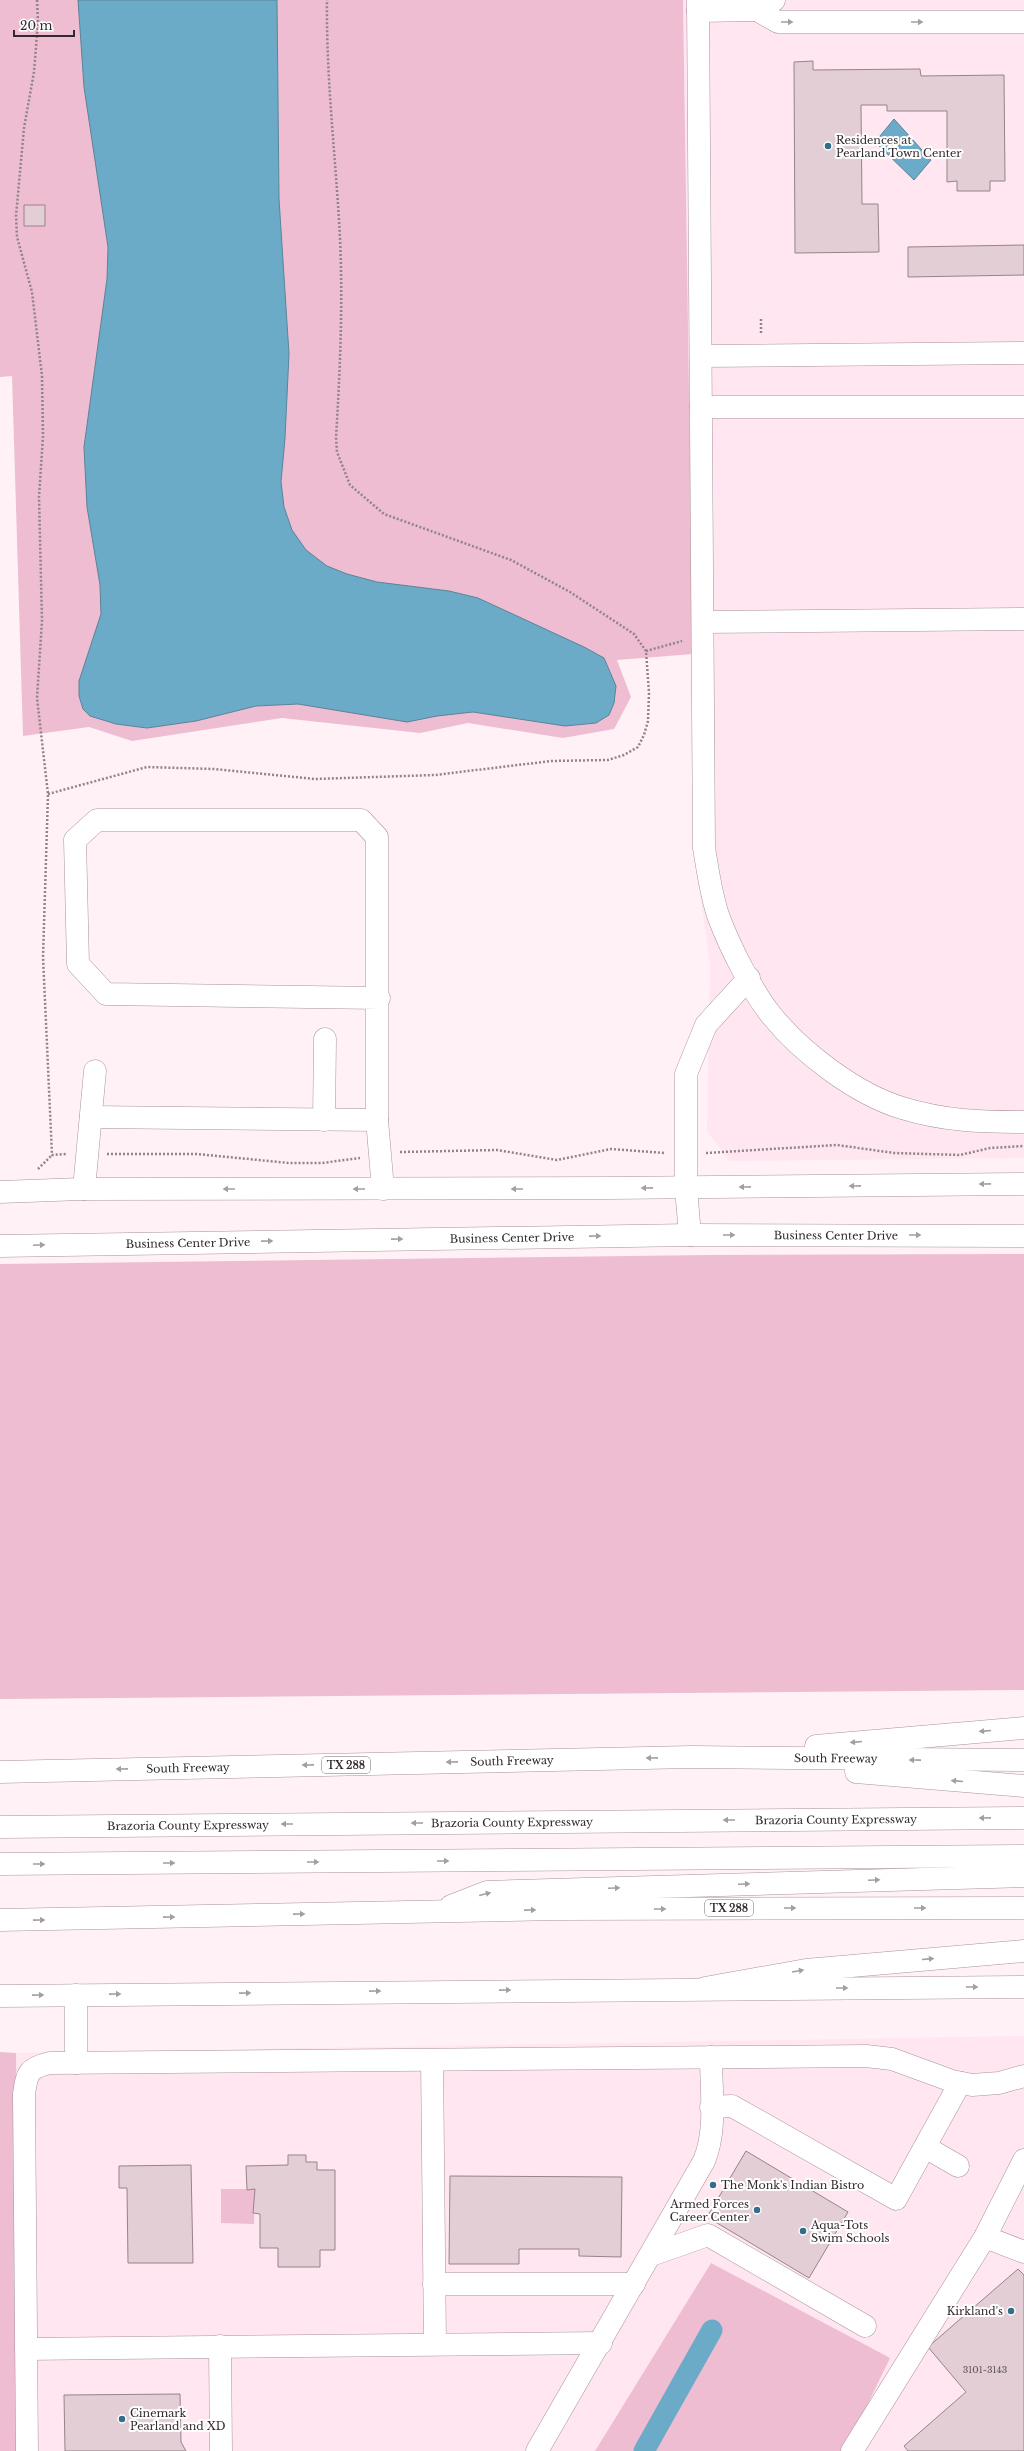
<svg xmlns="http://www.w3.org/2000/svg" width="1024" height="2451" viewBox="0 0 1024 2451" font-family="'Libre Baskerville',serif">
<rect width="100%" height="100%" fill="#fff1f6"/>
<!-- built -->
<path fill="#ffe6f0" d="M683 0H1024V1158L729 1161 707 1131 710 964 696 865Z
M1024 2036V2451H845L711 2263 595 2451H20L16 2053Z"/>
<!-- green -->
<path fill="#eebdd1" d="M0 0H683L693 654 617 660 631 697 614 729 563 738 468 723 420 733 282 718 132 741 89 727 23 736 12 376 0 377Z
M1024 1254V1690L0 1699V1264L710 1255Z
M0 2052 16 2053 20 2451H0Z
M221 2189H255L254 2224 221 2223Z
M711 2263 890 2358 845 2451H595Z"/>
<!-- water -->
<path fill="#6babc7" stroke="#5a8499" d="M78 0H277L279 199 289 354 285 438 281 482 284 507 292 530 306 550 327 566 347 574 377 582 449 591 478 598 584 647 604 658 616 686 614 703 609 715 596 723 565 726 473 712 437 716 407 722 298 704 256 706 196 721 147 728 116 724 90 716 83 709 79 696V681L101 614 100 585 87 507 84 447 107 279 108 247 84 87Z
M894 119 931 160 914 180 875 142Z"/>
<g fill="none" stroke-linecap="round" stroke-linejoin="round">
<!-- canal -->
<path stroke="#6babc7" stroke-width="21" d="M644 2451 712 2330"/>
</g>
<!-- building -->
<path fill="#e3ced6" stroke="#97838a" d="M813 61V70L920 69 921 76 1004 75 1005 181H990V191H957V181L947 182V111H887V105H861L862 204H878L879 252 795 253 794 62Z
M24 205H45V226H24Z
M1024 245V275L908 277V247Z
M746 2151 848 2212 809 2278 707 2217Z
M288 2155H306V2162H317V2170H335V2250H320V2267H278V2248H260V2214L253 2213 255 2189 247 2190 246 2166 288 2165Z
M191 2165 193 2263H128L127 2188H119V2166Z
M450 2176 622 2177 621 2257 579 2256V2249H519V2264H449Z
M1018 2269 1024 2275V2451H908L904 2446 966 2392 928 2347Z
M180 2394 181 2442 186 2451H65L64 2395Z"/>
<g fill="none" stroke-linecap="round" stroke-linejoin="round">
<defs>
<g id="minor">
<path d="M698 0 704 848C708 871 711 896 719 918 730 947 753 993 772 1016 802 1053 856 1094 902 1108 945 1121 980 1122 1024 1122"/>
<path d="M774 0 757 10 778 22H1024"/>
<path d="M698 11 757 10"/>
<path d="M701 356 1024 353"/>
<path d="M701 407H1024"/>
<path d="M703 622 1024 619"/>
<path d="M379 998 106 994 78 964 75 840 97 820H361L377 837V1120L383 1189"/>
<path d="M91 1117 377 1120"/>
<path d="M324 1120 325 1039"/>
<path d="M84 1189 95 1071"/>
<path d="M0 1192 81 1189 610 1188 1024 1184"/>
<path d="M690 1235 686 1188V1074L706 1025 749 978"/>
<path id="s1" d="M0 1246 690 1235 1024 1236"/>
<path d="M432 2060 435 2344"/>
<path d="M76 2063V1995"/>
<path d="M711 2107 732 2106 896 2199 960 2083"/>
<path d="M925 2147 958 2166"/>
<path d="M985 2237 1024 2252"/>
<path d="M651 2255 708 2235 865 2326"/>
<path d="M434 2284H634"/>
<path d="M220 2346 221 2451"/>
<path d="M26 2349 601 2343"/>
<path d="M27 2451 24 2094C27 2073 28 2068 50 2063L866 2056 892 2059 952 2081 972 2085 999 2083 1024 2076"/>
<path d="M537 2451 704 2161C717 2130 711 2091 711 2057"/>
<path d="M852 2451 985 2237 1024 2160"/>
</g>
<path id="major" d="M0 1996 1024 1987"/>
<g id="highway">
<path d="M816 1746 1024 1728"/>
<path id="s2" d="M0 1772 691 1757 1024 1760"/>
<path d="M856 1772 1024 1786"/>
<path id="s3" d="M0 1827 1024 1818"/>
<path d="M0 1864 1024 1856"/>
<path d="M451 1906 487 1892 1024 1876"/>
<path d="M0 1920 560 1909 1024 1908"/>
<path d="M705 1988 806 1970 1024 1951"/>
</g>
</defs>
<!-- minor casing -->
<use href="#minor" stroke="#a8939b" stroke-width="23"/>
<!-- major casing -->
<use href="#major" stroke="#a8939b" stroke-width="23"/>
<!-- highway casing -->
<use href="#highway" stroke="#a8939b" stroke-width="23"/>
<!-- path -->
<path stroke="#8f8488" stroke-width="2.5" stroke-dasharray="2 2" stroke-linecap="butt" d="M37 0 38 22 34 72 24 128 16 216 17 237 32 292 42 376 43 436 39 497 42 621 37 698 48 794 43 957 52 1155 66 1154
M761 319V335
M646 651 682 641
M48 794 147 767 214 769 315 779 435 775 551 761 608 760 624 755 638 747 644 735 648 721 649 693 646 651 634 634 570 592 511 560 384 514 350 485 337 452 336 438C340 371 343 305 340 238 336 159 326 80 327 0
M400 1152 497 1150 557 1160 611 1149 665 1153
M706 1153 837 1145 894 1153 960 1155 990 1148 1024 1146
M107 1154H197L289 1163H322L360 1158
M38 1169 52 1155"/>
<!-- minor -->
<use href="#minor" stroke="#fff" stroke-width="22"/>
<!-- major -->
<use href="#major" stroke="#fff" stroke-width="22"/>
<!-- highway -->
<use href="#highway" stroke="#fff" stroke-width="22"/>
</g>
<!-- one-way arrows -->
<defs><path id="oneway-solid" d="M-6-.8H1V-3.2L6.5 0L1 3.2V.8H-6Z"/></defs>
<g fill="#a39fa0">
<use href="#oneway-solid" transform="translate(787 22)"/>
<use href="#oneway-solid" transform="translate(917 22)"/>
<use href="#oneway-solid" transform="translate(985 1184) rotate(179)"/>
<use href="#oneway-solid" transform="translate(855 1186) rotate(179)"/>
<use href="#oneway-solid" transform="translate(745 1187) rotate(179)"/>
<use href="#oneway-solid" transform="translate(647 1188) rotate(179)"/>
<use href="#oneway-solid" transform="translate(229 1189) rotate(180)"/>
<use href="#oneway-solid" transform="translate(359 1189) rotate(180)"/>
<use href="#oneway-solid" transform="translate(517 1189) rotate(180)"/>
<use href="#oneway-solid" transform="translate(729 1235)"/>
<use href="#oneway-solid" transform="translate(915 1235)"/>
<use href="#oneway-solid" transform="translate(595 1236) rotate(-1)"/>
<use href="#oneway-solid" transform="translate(397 1239) rotate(-1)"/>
<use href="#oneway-solid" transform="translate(267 1241) rotate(-1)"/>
<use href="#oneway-solid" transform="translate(39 1245) rotate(-2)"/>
<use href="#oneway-solid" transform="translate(985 1731) rotate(175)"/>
<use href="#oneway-solid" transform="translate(856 1742) rotate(175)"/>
<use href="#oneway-solid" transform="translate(652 1758) rotate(179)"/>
<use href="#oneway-solid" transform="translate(915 1760) rotate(-179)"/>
<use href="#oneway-solid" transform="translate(452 1762) rotate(179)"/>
<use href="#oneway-solid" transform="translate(308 1765) rotate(179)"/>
<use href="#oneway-solid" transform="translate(122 1769) rotate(179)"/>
<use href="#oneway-solid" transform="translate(957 1781) rotate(-175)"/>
<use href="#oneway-solid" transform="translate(985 1818) rotate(179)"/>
<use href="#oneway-solid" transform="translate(729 1820) rotate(180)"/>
<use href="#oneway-solid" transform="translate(417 1823) rotate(180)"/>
<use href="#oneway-solid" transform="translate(287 1824) rotate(180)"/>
<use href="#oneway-solid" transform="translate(443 1861)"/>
<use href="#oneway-solid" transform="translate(313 1862)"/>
<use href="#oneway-solid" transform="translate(169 1863)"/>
<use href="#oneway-solid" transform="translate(39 1864)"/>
<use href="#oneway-solid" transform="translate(874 1880) rotate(-2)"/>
<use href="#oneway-solid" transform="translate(744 1884) rotate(-2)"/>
<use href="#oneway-solid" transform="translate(614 1888) rotate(-2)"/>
<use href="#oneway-solid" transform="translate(485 1894) rotate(-14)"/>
<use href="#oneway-solid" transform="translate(790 1908)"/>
<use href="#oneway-solid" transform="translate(920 1908)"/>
<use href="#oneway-solid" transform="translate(660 1909)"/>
<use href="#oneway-solid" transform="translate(530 1910) rotate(-1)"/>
<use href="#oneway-solid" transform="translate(299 1914) rotate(-1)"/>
<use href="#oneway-solid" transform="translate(169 1917) rotate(-1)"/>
<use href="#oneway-solid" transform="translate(39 1920) rotate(-1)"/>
<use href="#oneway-solid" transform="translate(928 1959) rotate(-5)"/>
<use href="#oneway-solid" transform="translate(798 1971) rotate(-10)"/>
<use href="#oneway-solid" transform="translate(972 1987)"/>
<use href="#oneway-solid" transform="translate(842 1988)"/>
<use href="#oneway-solid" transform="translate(505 1990) rotate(-1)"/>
<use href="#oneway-solid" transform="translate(375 1991) rotate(-1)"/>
<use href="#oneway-solid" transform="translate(245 1993) rotate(-1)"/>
<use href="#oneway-solid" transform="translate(115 1994) rotate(-1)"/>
<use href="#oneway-solid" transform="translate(38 1995) rotate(-1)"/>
</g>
<!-- markers -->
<g fill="#336f86" stroke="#fff" stroke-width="1.5">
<circle cx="828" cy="146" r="4"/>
<circle cx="713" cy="2185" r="4"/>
<circle cx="757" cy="2210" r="4"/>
<circle cx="803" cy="2231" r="4"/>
<circle cx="1011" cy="2311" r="4"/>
<circle cx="122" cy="2419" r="4"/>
</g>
<g text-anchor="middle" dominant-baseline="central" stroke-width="4" stroke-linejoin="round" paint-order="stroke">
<!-- number labels -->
<g font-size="9" fill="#5e5257">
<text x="985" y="2369">3101-3143</text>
</g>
<!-- shield labels -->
<g fill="#fff" stroke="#70696c" stroke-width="1">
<rect x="322" y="1757" width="48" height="16" rx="3"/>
<rect x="705" y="1900" width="48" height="16" rx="3"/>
</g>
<g font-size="10" font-weight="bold" fill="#32292d">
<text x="346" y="1765">TX 288</text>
<text x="729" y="1908">TX 288</text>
</g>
<!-- poi labels -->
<g font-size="11" fill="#32292d" stroke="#fff" text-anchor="start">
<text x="836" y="140">Residences at<tspan x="836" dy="13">Pearland Town Center</tspan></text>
<text x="721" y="2185">The Monk's Indian Bistro</text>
<text x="749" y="2204" text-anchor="end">Armed Forces<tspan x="749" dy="13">Career Center</tspan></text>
<text x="811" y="2225">Aqua-Tots<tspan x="811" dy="13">Swim Schools</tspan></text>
<text x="1003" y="2311" text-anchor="end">Kirkland's</text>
<text x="130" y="2413">Cinemark<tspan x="130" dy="13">Pearland and XD</tspan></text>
</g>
<!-- street labels -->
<g font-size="11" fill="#32292d" stroke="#fff">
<text stroke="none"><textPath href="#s1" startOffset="836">Business Center Drive</textPath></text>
<text stroke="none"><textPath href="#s1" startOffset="512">Business Center Drive</textPath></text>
<text stroke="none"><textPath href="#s1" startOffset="188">Business Center Drive</textPath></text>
<text stroke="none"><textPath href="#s2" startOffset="836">South Freeway</textPath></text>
<text stroke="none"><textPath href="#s2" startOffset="512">South Freeway</textPath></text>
<text stroke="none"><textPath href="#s2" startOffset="188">South Freeway</textPath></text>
<text stroke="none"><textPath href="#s3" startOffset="836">Brazoria County Expressway</textPath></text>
<text stroke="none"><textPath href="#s3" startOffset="512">Brazoria County Expressway</textPath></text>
<text stroke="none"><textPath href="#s3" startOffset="188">Brazoria County Expressway</textPath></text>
</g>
</g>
<!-- scale -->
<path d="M14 30v6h60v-6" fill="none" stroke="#32292d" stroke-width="2"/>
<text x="20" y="30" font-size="12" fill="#32292d" stroke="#ffffff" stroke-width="3" paint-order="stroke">20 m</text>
</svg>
